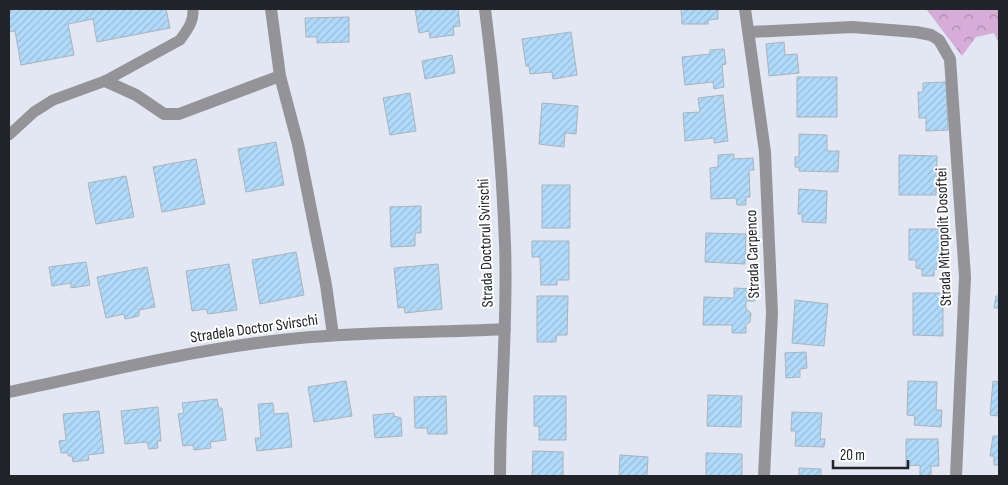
<svg xmlns="http://www.w3.org/2000/svg" width="1008" height="485" viewBox="0 0 1008 485" font-family="'Sofia Sans Condensed',sans-serif">
<defs>
<pattern id="forest-crowns" width="20" height="18" patternUnits="userSpaceOnUse" patternTransform="scale(1.25)"><rect width="20" height="18" fill="#d5add8"/><path d="M2 6a3 3 0 1 1 6 0M12 15a3 3 0 1 1 6 0" fill="none" stroke="#ac8daf"/></pattern>
<pattern id="building-hatch" width="6" height="6" patternUnits="userSpaceOnUse" patternTransform="scale(1.25)"><rect width="6" height="6" fill="#b1dafa"/><path d="M-1 1l2-2M0 6l6-6M5 7l2-2" fill="none" stroke="#98bbd6"/></pattern>
</defs>
<rect width="100%" height="100%" fill="#e3e7f3"/>
<!-- forest -->
<path fill="url(#forest-crowns)" d="M926 9H999V43L994 33 976 37 962 56Z"/>
<!-- building -->
<path fill="url(#building-hatch)" stroke="#a9b3bc" d="M9 9H166L170 28 97 42 93 19 68 24 74 55 21 65 15 31 9 32Z
M415 9H458L460 26 453 27 454 35 430 38 429 31 419 33Z
M681 9H718V19L708 20V24H682Z
M349 17V42L317 43V37H306L305 18Z
M571 32 577 75 553 79 552 72 530 74 529 66H526L522 39Z
M784 42 785 55 797 54 799 73 769 76 766 44Z
M724 49 726 64 722 65 724 87 714 89 713 82 685 85 682 57 710 54V50Z
M452 55 455 73 425 79 422 61Z
M797 77H837V117H797Z
M946 82 948 130 926 131V118H919L918 92H923V83Z
M410 93 416 131 390 135 383 98Z
M723 95 728 141 714 143V138L685 141 683 113 700 112 698 98Z
M542 103 578 106 576 134 565 133 564 147 539 144Z
M799 134 827 135V151H839L838 172 799 171V167H795V157H799Z
M276 142 284 185 246 192 238 149Z
M734 154V159L753 158 754 170H749L750 197H746V205H737L736 198 711 199 710 168 718 167V155Z
M899 155 937 156 936 195H899Z
M196 159 205 204 162 212 153 167Z
M126 176 134 217 96 224 88 183Z
M542 185H570V228H542Z
M799 189 827 191 826 223 802 222V214H798Z
M421 206V233H415V246L391 247 390 207Z
M909 229H944V269H934V276H922V269L916 268V260H909Z
M706 233 746 234 745 264 705 262Z
M532 241H569V280H557V285H541L540 257H532Z
M296 252 304 295 260 304 252 260Z
M86 262 90 285 71 288V283L52 286 49 267Z
M229 264 237 310 208 314 206 309 192 311 186 271Z
M438 264 442 309 405 313 404 307 398 308 394 268Z
M147 267 155 307 139 310V316L125 319 124 314 106 318 97 277Z
M734 288 755 289V301H746V309L751 313 750 322 746 325V333H732V325H703L704 297 734 298Z
M913 293H943V336L913 335Z
M537 296H568L567 335H557L556 342H537Z
M996 296H999V308H994Z
M795 300 828 304 824 346 792 343Z
M806 352 807 368 800 369V377L786 378 785 353Z
M346 381 352 416 314 422 308 387Z
M908 381 937 382 936 410H942L941 427 914 425 915 416 907 415Z
M993 381 999 382V416L990 415Z
M708 395 742 396 741 427 707 426Z
M446 396 447 434H428L427 428H415L414 397Z
M534 396H566V440H539V426H534Z
M217 399 219 408H222L226 440 210 442 211 448 194 450 193 445 183 446 178 414 184 413 182 403Z
M273 403 274 414 288 413 292 447 257 451 255 438H261L258 404Z
M158 407 161 441H157L158 448 149 449 147 442 125 444 121 411Z
M99 411 104 453 88 455 89 460 73 462 72 456H68V453H61L59 441 66 440 63 414Z
M792 412 822 413 820 439H825L824 447 795 446 796 431H791Z
M394 413V416L401 418 402 436 375 438 373 415Z
M993 436H999V465H994V456H990Z
M906 439H938L939 466H931V476H920V465L906 466Z
M533 451 563 452V476H532Z
M706 453 742 454V476H706Z
M620 455 648 457 647 476H619Z
M799 468 821 469V476H799Z"/>
<g fill="none" stroke-linecap="round" stroke-linejoin="round">
<!-- lane -->
<path stroke="#949398" stroke-width="11" d="M9 135 34 112 53 100 105 81 180 40C187 30 194 22 193 9"/>
<!-- street -->
<path stroke="#949398" stroke-width="12" d="M271 9 280 76 298 144 326 285 333 335
M485 9C495 87 502 165 505 244 508 322 500 399 500 476
M745 9 765 152 772 313 764 476
M750 32 852 27 916 32 931 35 939 40 950 59 965 277 956 476
M105 81 136 95 164 114H179L280 76
M9 392C105 372 202 347 300 338 368 331 437 333 505 329"/>
</g>
<g text-anchor="middle" dominant-baseline="central" stroke-width="4" stroke-linejoin="round" paint-order="stroke">
<!-- street labels -->
<g font-size="16" fill="#232429" stroke="#fff">
<text transform="translate(944 237) rotate(-92)">Strada Mitropolit Dosoftei</text>
<text transform="translate(486 243) rotate(-92)">Strada Doctorul Svirschi</text>
<text transform="translate(753 254) rotate(-92)">Strada Carpenco</text>
<text transform="translate(254 329) rotate(-8)">Stradela Doctor Svirschi</text>
</g>
</g>
<!-- border -->
<rect width="1008" height="485" fill="none" stroke="#232429" stroke-width="20"/>
<!-- scale -->
<path d="M833 460v8h75v-8" fill="none" stroke="#232429" stroke-width="2.5"/>
<text x="840" y="460" font-size="15" fill="#232429" stroke="#ffffff" stroke-width="4" paint-order="stroke">20 m</text>
</svg>
